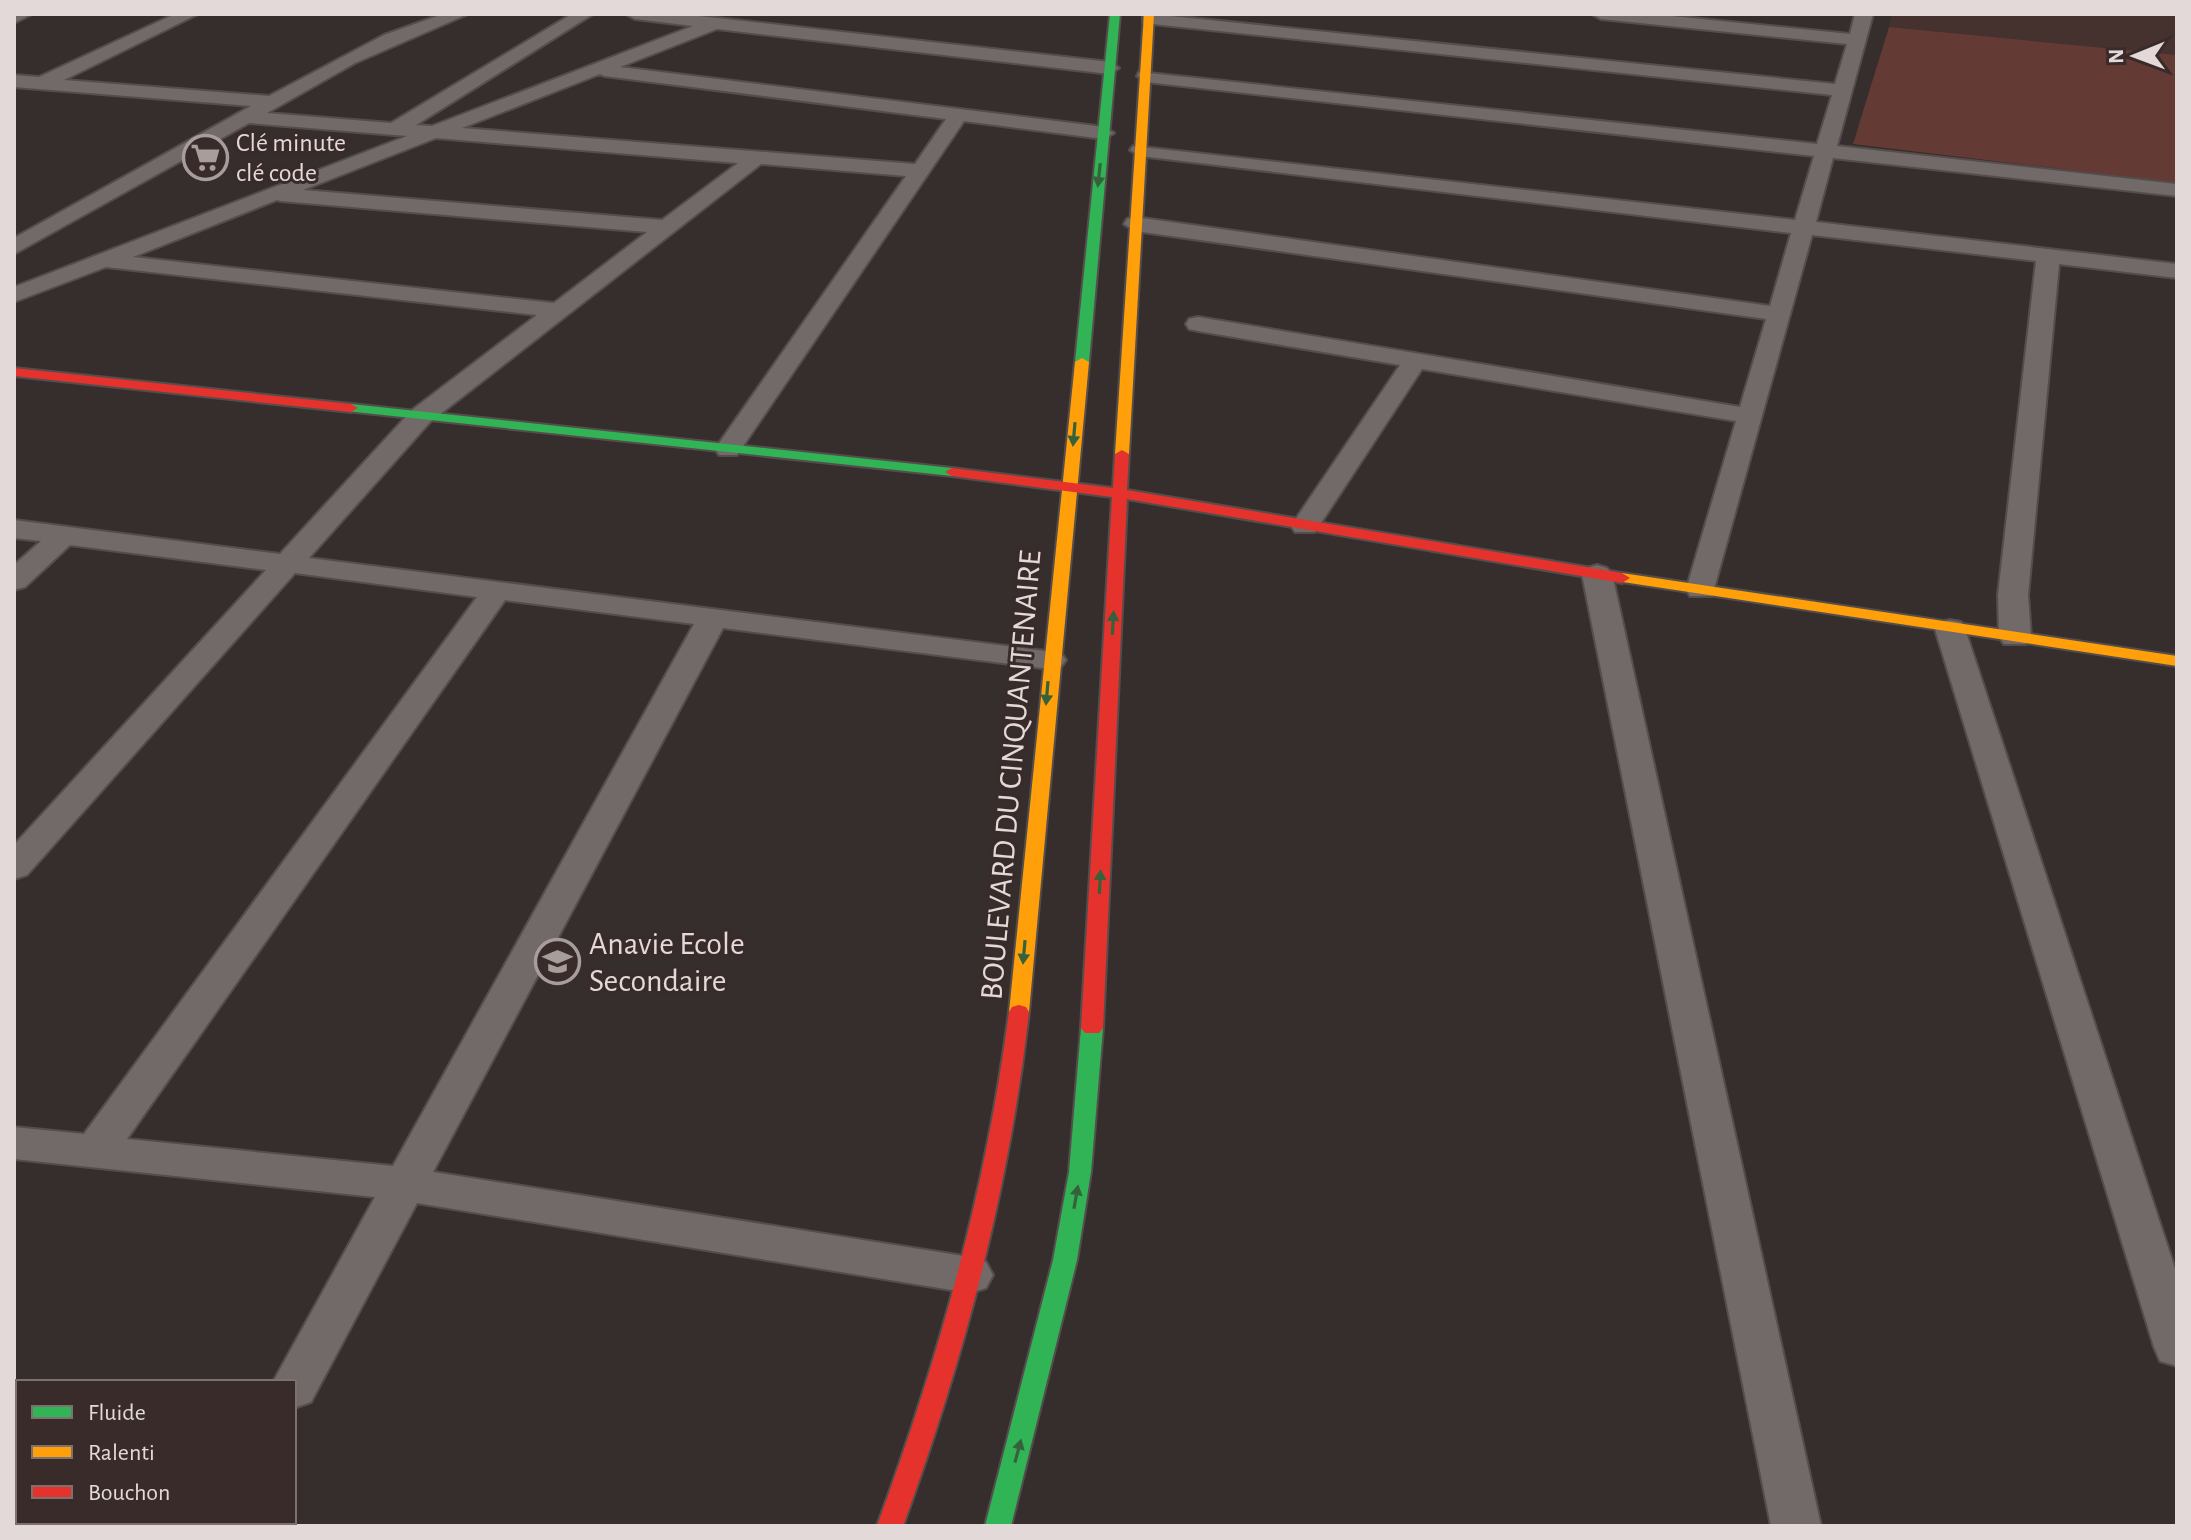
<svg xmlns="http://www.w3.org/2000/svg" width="2191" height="1540" viewBox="0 0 2191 1540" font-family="'Alegreya Sans',sans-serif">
<rect width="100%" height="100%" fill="#362e2c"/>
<!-- built -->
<path fill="#45322f" d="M1892 14H2177V55L1889 27Z"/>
<!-- green -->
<path fill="#643a35" d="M1889 27 2177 55V183L1853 144Z"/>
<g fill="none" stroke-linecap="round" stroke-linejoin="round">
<defs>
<path id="street" d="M14 14H32L14 23Z
M175 14H198L64 80 269 96 384 35 443 14H468L355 63 267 113 391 123 572 14H593L416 125 432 126 693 26 635 19 626 14H681L1110 62 1119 68 1110 74 717 29 620 67 1104 127 1114 133 1104 139 964 121 737 455H719L715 449 906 176 761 164 430 422 309 558 1061 653 1066 660 1061 667 1050 669 723 628 433 1172 970 1257 986 1262 993 1275 986 1288 970 1293 417 1203 311 1402 294 1408V1382H273L375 1197 14 1159V1127L84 1134 477 597 295 573 27 875 14 879V845L266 570 70 545 25 587 14 590V565L41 541 14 538V520L280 554 412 410 537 315 106 267 14 302V287L407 136 249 123 14 254V238L251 106 14 87V75L39 77ZM600 74 604 76 946 119 915 164 462 128ZM436 138 738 163 662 220 303 190ZM277 200 281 201 647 232 554 303 133 257ZM505 600 694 624 393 1166 127 1139Z
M1151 14 1835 84 1847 44 1601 19 1592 14H1652L1850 34 1855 14H1873L1837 146 2177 184V196L1833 158 1816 222 2177 264V278L2059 264 2028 595 2031 637 2026 644H2004L1999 637 1998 595 2036 261 1812 235 1712 596H1690L1686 590 1736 421 1422 369 1315 532H1295L1291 526 1400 365 1198 331 1189 329 1186 324 1189 319 1198 317 1740 407 1766 319 1135 231 1124 224 1127 219 1135 217 1770 306 1791 233 1140 156 1130 150 1133 146 1795 220 1814 156 1146 82 1137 76 1139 72 1817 144 1832 95 1143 23V15Z
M1597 565 1607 568 1612 574 1821 1526H1771L1582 574 1587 568Z
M1950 620 1961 622 1965 629 2177 1275V1366L2160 1361 2154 1347 1935 629 1939 622Z
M14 1474 18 1475V1519L14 1518Z
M117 1522H185L186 1526H118Z
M195 1522H246L245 1526H194Z"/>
<path id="fast" d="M1110 14H1120L1089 362 1082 366 1075 362Z
M351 404 952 468 959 472 952 476 346 411V405Z
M1092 1021 1099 1023 1103 1028 1091 1172 1077 1260 1011 1526H985L1053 1260 1069 1172 1081 1028 1085 1023Z"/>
<path id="slow" d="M1144 14H1154L1129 454 1122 458 1115 454Z
M1082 358 1089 362 1029 1012 1026 1017H1012L1009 1012 1075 362Z
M1622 573 2177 656V666L1616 581 1614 578 1616 575Z"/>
<path id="jam" d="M14 368 351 404 358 408 351 412 14 376Z
M1122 450 1129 454 1127 490 1622 573 1630 578 1622 583 1127 499 1103 1028 1099 1033H1085L1081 1028 1112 497 952 476 945 472 952 468 1113 488 1115 454Z
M1019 1005 1026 1007 1029 1012C1009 1190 964 1358 903 1526H877C939 1358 986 1190 1009 1012L1012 1007Z"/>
</defs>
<!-- street casing -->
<use href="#street" stroke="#544d4c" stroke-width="4"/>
<!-- fast casing -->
<use href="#fast" stroke="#544d4c" stroke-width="4"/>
<!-- slow casing -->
<use href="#slow" stroke="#544d4c" stroke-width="4"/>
<!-- jam casing -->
<use href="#jam" stroke="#544d4c" stroke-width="4"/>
<!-- street -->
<use href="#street" fill="#716a68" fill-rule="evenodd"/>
<!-- fast -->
<use href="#fast" fill="#30b455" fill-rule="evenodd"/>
<!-- slow -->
<use href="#slow" fill="#ff9f0a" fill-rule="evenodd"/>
<!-- jam -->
<use href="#jam" fill="#e5322d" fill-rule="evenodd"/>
</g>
<!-- one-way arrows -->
<defs><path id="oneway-solid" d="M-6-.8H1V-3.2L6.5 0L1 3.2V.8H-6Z" transform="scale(2)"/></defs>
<g fill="#35623b">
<use href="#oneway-solid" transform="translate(1099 175) rotate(96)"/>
<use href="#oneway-solid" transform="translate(1074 434) rotate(95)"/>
<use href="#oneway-solid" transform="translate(1113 623) rotate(-87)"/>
<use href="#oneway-solid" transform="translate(1047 693) rotate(95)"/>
<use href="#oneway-solid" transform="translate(1100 882) rotate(-87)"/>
<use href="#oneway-solid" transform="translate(1024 952) rotate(95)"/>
<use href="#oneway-solid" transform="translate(1076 1197) rotate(-80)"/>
<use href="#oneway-solid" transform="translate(1018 1451) rotate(-75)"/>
</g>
<!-- icons -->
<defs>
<symbol id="supermarket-ring" viewBox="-11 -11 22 22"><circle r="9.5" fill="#392b29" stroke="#a69d9c" stroke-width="1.5"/><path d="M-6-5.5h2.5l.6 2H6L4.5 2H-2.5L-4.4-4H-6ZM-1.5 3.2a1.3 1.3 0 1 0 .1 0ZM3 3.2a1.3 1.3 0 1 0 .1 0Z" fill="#a69d9c"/></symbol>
<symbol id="school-ring" viewBox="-11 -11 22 22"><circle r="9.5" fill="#392b29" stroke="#a69d9c" stroke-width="1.5"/><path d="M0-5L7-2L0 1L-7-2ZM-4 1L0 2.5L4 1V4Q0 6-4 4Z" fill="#a69d9c"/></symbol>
</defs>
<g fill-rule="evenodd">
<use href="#supermarket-ring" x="180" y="132" width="51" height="51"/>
<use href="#school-ring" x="532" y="936" width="51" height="51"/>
</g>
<g text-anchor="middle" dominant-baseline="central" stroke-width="6" stroke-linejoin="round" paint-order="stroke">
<!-- far-poi labels -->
<g font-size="26" fill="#e2d9d8" stroke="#392b29" text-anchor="start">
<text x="236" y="143">Clé minute<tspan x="236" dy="30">clé code</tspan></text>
</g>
<!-- street labels -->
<g font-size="32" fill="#e2d9d8" stroke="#392b29">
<text transform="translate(1011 775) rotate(-85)">BOULEVARD DU CINQUANTENAIRE</text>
</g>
<!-- poi labels -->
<g font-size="32" fill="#e2d9d8" stroke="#392b29" text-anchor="start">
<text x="589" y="944">Anavie Ecole<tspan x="589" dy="37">Secondaire</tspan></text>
</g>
</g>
<!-- border -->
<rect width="2191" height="1540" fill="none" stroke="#e2d9d8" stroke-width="32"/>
<!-- legend -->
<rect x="16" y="1380" width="280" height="144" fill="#392b29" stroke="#7d716f" stroke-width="2"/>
<rect x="32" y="1406" width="40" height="12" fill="#30b455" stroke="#7d716f" stroke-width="2"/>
<text x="88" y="1420" font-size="24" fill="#e2d9d8">Fluide</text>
<rect x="32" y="1446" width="40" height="12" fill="#ff9f0a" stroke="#7d716f" stroke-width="2"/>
<text x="88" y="1460" font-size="24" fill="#e2d9d8">Ralenti</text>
<rect x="32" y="1486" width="40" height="12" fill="#e5322d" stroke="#7d716f" stroke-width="2"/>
<text x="88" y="1500" font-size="24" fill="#e2d9d8">Bouchon</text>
<!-- north arrow -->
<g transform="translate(2135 56) rotate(269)" stroke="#392b29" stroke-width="6" paint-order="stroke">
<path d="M0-6L14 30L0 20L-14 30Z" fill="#e2d9d8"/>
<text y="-12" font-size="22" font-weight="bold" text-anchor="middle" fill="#e2d9d8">N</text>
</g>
</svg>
